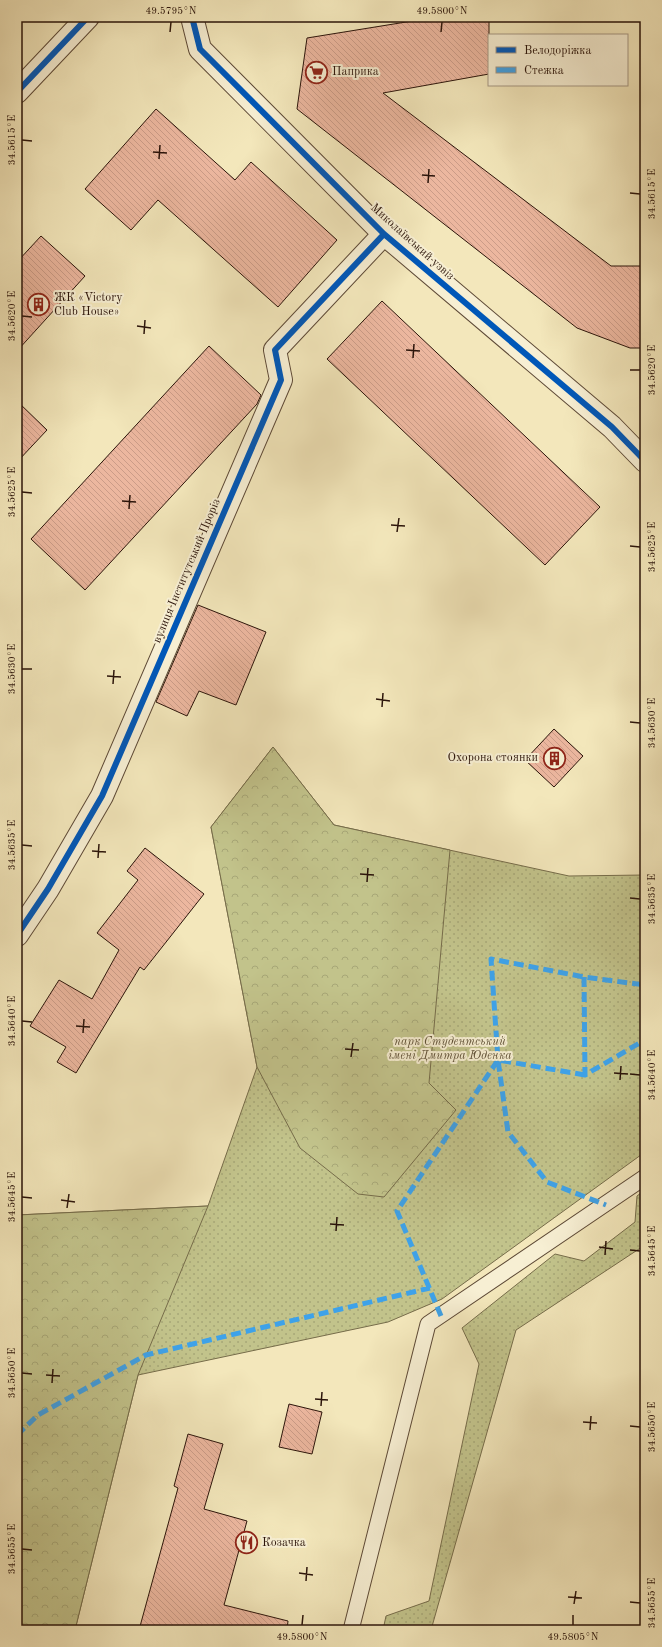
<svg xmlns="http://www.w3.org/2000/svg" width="662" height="1647" viewBox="0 0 662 1647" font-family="'Old Standard TT',serif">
<defs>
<pattern id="green-dots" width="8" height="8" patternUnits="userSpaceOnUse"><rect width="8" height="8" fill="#c2c38b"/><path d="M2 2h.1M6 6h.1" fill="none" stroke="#a7a777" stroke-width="1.8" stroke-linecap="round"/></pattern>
<pattern id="forest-crowns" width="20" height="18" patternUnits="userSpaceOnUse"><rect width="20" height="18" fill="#c2c38b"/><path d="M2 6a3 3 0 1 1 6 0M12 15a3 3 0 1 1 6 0" fill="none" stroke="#a7a777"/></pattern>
<pattern id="building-back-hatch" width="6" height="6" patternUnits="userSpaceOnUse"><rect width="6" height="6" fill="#ecb79f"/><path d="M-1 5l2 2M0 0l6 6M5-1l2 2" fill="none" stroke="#cb9c88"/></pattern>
</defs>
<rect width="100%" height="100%" fill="#f3e7bb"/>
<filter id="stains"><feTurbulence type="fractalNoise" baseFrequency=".005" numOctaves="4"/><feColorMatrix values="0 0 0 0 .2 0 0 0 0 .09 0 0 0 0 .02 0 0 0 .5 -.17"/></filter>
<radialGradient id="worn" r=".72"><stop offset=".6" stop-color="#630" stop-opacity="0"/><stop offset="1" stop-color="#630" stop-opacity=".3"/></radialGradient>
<!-- green -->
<path fill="url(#green-dots)" stroke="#766c4a" d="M273 747 334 825 569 876 645 875V1152L442 1299 388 1322 138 1375 75 1630H17V1215L208 1206 257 1067 211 827Z
M645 1190V1245L516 1330 431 1630H383L386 1616 429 1601 479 1364 462 1328 555 1254 584 1261 635 1222 637 1196Z"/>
<!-- forest -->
<path fill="url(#forest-crowns)" stroke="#766c4a" d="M273 747 334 825 450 850 429 1083 456 1110 384 1197 358 1194 300 1148 257 1067 211 827Z
M208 1206 138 1375 75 1630H17V1215Z"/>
<!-- building -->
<path fill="url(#building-back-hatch)" stroke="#2b140a" d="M437 17H489V74L383 93 611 266H645V348H630L577 328 297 109 307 38Z
M156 109 235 180 251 162 337 240 278 307 158 200 131 230 85 189Z
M41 236 85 276 17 351V262Z
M382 301 600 507 545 565 327 359Z
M209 346 261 395 257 404 85 590 31 539Z
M17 401 47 430 17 462Z
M198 605 266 632 236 705 199 691 187 716 156 702Z
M554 729 583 756 554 787 525 760Z
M145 848 204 894 144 970 140 967 76 1073 57 1062 66 1047 30 1026 59 980 92 999 119 950 97 933 138 880 127 871Z
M289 1404 322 1412 312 1454 279 1447Z
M188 1434 223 1444 204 1509 247 1521 224 1605 288 1621 287 1630H139L178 1488 174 1486Z"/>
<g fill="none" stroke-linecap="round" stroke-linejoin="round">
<defs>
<path id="lane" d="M351 1630 428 1324 645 1177"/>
<path id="street" d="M192 17 200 49 384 234 612 427 645 461
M17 92 88 17
M17 935 48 889 102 796 281 380 275 350 384 234"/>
</defs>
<!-- lane casing -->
<use href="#lane" stroke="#5d4936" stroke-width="17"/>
<!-- street casing -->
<use href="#street" stroke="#5d4936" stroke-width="24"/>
<!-- lane -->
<use href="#lane" stroke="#f7efd3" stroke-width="15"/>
<!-- street -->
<use href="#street" stroke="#f7efd3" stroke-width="22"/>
<!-- quiet -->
<path stroke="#3ea2e9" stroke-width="5" stroke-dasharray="10 5" stroke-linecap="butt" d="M584 977 585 1075 643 1041 645 1036
M585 1075 498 1060 508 1132 547 1182 606 1205
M441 1316 397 1211 498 1060 491 959 584 977 645 985
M17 1435 38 1415 146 1355 430 1288"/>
<defs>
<path id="cycleway" d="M192 17 200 49 384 234 612 427 645 461
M17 92 88 17
M17 935 48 889 102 796 281 380 275 350 384 234"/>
</defs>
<!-- cycleway casing -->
<use href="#cycleway" stroke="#f7efd3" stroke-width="8"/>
<!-- cycleway -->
<use href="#cycleway" stroke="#0057b8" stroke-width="6"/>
</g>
<!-- ticks -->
<path fill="none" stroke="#2b140a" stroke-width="1.5" d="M170 32 171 22M441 32 442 22M22 140 32 141M153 152 167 153M159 159 160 145M422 175 435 176M428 183 429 169M630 193 640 194M22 316 32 317M137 326 151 328M144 334 145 320M406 350 420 351M413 358 414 344M630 370H640M22 492 32 493M122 501 136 502M129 509 130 495M391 525 405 526M397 532 399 518M630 546 640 547M22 669H32M107 676 121 677M113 684 114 670M376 699 390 701M382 707 383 693M630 722 640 723M22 845 32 846M92 851 106 852M98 858 99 844M360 874 374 875M367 882 368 868M630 898 640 899M22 1021 32 1022M76 1026 90 1027M83 1033 84 1019M345 1049 359 1050M351 1057 353 1043M614 1073 628 1074M630 1074 640 1075M620 1080 621 1066M22 1197 32 1198M61 1200 75 1202M67 1208 69 1194M330 1224 344 1225M336 1231 337 1217M599 1247 613 1249M630 1250 640 1251M605 1255 606 1241M22 1373 32 1374M46 1375 60 1376M52 1383 53 1369M315 1399 328 1400M321 1406 322 1392M583 1422 597 1423M630 1426 640 1427M590 1430 591 1416M22 1549 32 1550M299 1573 313 1575M306 1581 307 1567M568 1597 582 1598M630 1602 640 1603M574 1604 576 1591M302 1625 303 1615M573 1625V1615"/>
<!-- icons -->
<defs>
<symbol id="supermarket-ring" viewBox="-11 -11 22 22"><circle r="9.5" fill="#f7efd3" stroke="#8f2418" stroke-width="1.5"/><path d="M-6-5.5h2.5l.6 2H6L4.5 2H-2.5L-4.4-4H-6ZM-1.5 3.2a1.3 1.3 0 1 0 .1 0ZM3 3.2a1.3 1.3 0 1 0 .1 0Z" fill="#8f2418"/></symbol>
<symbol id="building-ring" viewBox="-11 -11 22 22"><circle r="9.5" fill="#f7efd3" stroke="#8f2418" stroke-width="1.5"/><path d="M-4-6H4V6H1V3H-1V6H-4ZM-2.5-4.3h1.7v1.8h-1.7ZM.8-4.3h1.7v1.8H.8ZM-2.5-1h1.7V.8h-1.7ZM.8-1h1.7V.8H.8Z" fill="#8f2418"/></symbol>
<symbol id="restaurant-ring" viewBox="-11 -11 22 22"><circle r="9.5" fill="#f7efd3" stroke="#8f2418" stroke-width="1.5"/><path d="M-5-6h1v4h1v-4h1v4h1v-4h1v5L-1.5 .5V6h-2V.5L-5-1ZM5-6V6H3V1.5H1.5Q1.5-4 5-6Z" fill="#8f2418"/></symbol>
</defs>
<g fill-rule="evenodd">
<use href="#supermarket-ring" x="304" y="60" width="25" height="25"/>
<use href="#building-ring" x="26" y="292" width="25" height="25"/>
<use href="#building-ring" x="542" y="746" width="25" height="25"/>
<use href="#restaurant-ring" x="234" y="1530" width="25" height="25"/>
</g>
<g text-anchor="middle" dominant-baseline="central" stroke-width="4" stroke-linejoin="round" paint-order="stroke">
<!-- poi labels -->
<g font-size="12" fill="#2b140a" stroke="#f7efd3" text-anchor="start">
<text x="332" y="72">Паприка</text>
<text x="54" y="298">ЖК «Victory<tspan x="54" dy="14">Club House»</tspan></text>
<text x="538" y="758" text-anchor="end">Охорона стоянки</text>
<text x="262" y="1543">Козачка</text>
</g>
<!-- street labels -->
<g font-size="12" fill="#2b140a" stroke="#f7efd3">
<text transform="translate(412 242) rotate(42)">Миколаївський узвіз</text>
<text transform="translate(187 571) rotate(-67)">вулиця Інститутський Проріз</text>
</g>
<!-- park labels -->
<g font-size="12" font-style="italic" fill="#605137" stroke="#f7efd3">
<text x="450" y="1042">парк Студентський<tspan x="450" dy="14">імені Дмитра Юденка</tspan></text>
</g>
</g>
<!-- margin -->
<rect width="662" height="1647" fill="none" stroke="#f3e7bb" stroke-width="44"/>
<!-- legend -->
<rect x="488" y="34" width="140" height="52" fill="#f7efd3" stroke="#a59783"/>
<rect x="496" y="47" width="20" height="6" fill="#0057b8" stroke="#a59783"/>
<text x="524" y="54" font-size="12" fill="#2b140a">Велодоріжка</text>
<rect x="496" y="67" width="20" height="6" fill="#3ea2e9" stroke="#a59783"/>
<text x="524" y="74" font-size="12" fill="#2b140a">Стежка</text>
<rect x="22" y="22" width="618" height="1603" fill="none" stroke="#2b140a" stroke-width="1.5"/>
<g font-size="10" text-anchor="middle" fill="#2b140a">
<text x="171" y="14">49.5795°N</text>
<text x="442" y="14">49.5800°N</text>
<text transform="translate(11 140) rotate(-90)" y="4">34.5615°E</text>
<text transform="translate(651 194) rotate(-90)" y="4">34.5615°E</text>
<text transform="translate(11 316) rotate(-90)" y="4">34.5620°E</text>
<text transform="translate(651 370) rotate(-90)" y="4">34.5620°E</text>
<text transform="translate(11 492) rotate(-90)" y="4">34.5625°E</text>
<text transform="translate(651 547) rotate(-90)" y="4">34.5625°E</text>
<text transform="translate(11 669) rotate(-90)" y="4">34.5630°E</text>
<text transform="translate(651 723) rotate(-90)" y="4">34.5630°E</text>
<text transform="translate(11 845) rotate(-90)" y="4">34.5635°E</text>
<text transform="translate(651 899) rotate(-90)" y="4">34.5635°E</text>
<text transform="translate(11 1021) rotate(-90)" y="4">34.5640°E</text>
<text transform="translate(651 1075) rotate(-90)" y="4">34.5640°E</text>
<text transform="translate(11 1197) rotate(-90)" y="4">34.5645°E</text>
<text transform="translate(651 1251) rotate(-90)" y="4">34.5645°E</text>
<text transform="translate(11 1373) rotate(-90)" y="4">34.5650°E</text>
<text transform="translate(651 1427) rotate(-90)" y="4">34.5650°E</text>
<text transform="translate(11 1549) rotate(-90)" y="4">34.5655°E</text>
<text transform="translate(651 1603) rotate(-90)" y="4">34.5655°E</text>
<text x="302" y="1640">49.5800°N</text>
<text x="573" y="1640">49.5805°N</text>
</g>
<rect width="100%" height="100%" filter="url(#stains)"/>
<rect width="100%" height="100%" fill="url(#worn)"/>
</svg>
